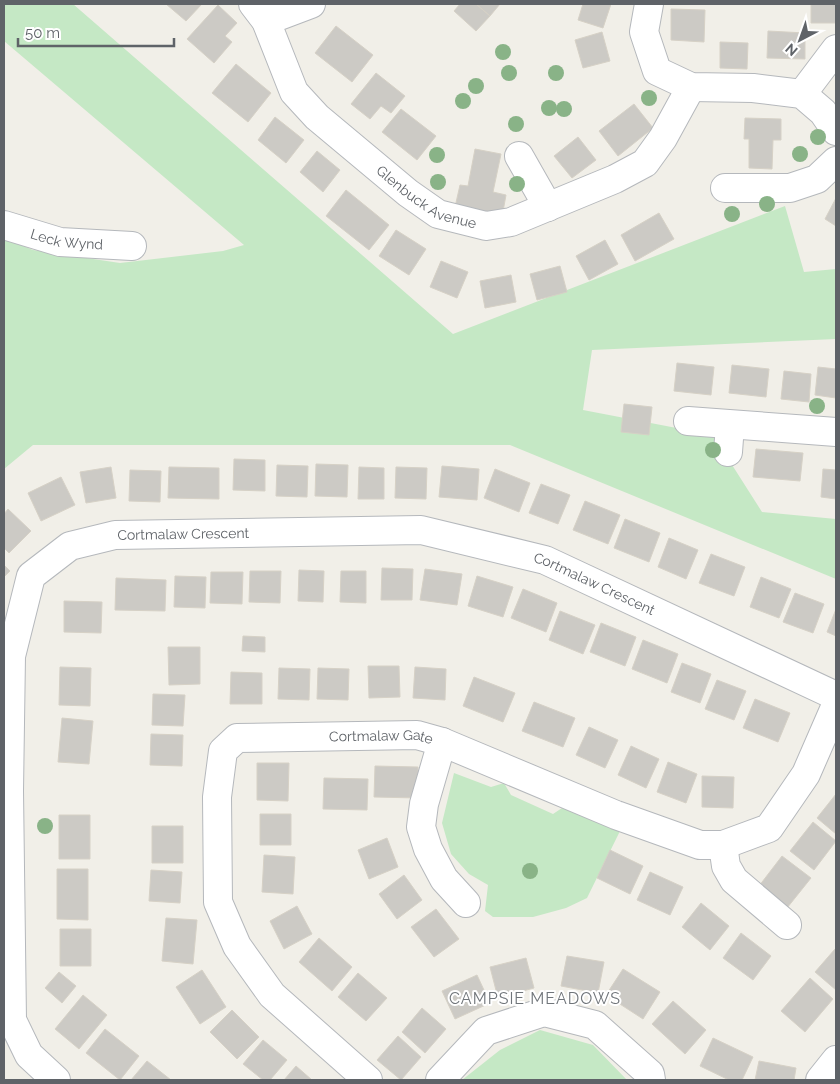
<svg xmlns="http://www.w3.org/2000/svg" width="840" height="1084" viewBox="0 0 840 1084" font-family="Raleway,sans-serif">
<rect width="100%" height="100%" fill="#f1efe8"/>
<!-- green -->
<path fill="#c5e8c5" d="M4 4H73L453 334 785 206 804 272 836 269V339L592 350 583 410 713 435 762 512 836 519V579L510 445H33L4 469V238L33 250 120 263 223 251 244 245 4 41Z
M454 773 491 787 504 783 511 795 553 814 562 808 620 831 587 898 566 908 533 917H493L485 911 488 885 469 874 451 854 442 823Z
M540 1030 593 1045 627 1080H462L500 1050Z"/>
<!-- building -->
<path fill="#cccac5" stroke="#d6d1c6" d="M166 4H202L186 21Z
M460 4H476L490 16 476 31 454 11Z
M476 4H500L490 16Z
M583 4H611L603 28 578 20Z
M811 4H836V23H811Z
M218 5 237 23 225 36 232 42 214 63 187 39Z
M671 9 705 10 704 42 671 40Z
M336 26 373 55 352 82 315 53Z
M768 31 805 33V59L767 58Z
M602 32 610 61 583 68 575 40Z
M720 42 748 43 747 69 720 68Z
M236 64 271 93 248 122 212 93Z
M376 73 405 96 391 113 381 106 370 119 351 104Z
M634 104 653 128 618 156 599 131Z
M401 109 436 136 417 160 382 132Z
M275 117 304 140 286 163 258 140Z
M745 118 781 119V140H773L772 169 749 168V139H744Z
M578 137 596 160 572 178 554 156Z
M475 149 501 154 493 192 506 195 502 217 455 207 460 185 468 186Z
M317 151 340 170 323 192 300 172Z
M346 190 389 225 369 250 326 216Z
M836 198V226L825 219Z
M659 213 674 239 635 261 621 235Z
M396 230 426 249 409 275 379 256Z
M605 240 618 264 589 280 576 256Z
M441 261 468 272 457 298 430 287Z
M560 266 567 292 537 300 530 274Z
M511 275 516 302 485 308 480 281Z
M677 363 714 367 711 395 674 391Z
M732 365 769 369 766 397 729 393Z
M818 367 836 369V398L815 395Z
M784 371 811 374 809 402 781 399Z
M624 404 652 407 649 435 621 432Z
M756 449 803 453 800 481 753 477Z
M234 459 265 460V491L233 490Z
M316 464 348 465 347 497 315 496Z
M277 465 308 466 307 497 276 496Z
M442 466 479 469 477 500 439 497Z
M111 467 116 498 86 503 80 472Z
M169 467 219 468V499L168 498Z
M359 467 384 468V499H358Z
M396 467 427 468 426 499 395 498Z
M495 469 530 483 519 512 484 498Z
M823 469 836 470V499L821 497Z
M130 470 161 471 160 502 129 501Z
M61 477 75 505 41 521 28 493Z
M541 484 570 495 558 524 529 513Z
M585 501 620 515 608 544 573 530Z
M8 509 31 531 9 553 4 548V514Z
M625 519 660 533 649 562 614 548Z
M669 538 698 550 686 579 658 567Z
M711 554 745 567 734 596 699 583Z
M4 565 10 571 4 577Z
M382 568 413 569 412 600H381Z
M425 569 462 574 457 605 420 600Z
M299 570 324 571 323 602 298 601Z
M250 571H281L280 603 249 602Z
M341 571H366V603L340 602Z
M211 572H243L242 604 210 603Z
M175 576 206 577 205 608 174 607Z
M477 576 513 587 503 617 468 606Z
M761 577 791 589 779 618 750 607Z
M116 578 166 580 165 611 115 610Z
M523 589 557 603 546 632 511 618Z
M795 593 824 604 813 633 783 622Z
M64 601 102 602 101 633 64 632Z
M836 609V636L827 632Z
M560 611 595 625 583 654 549 640Z
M601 623 636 637 625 666 590 652Z
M243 636 265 637V652L242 651Z
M643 640 678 654 667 683 632 669Z
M168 647H200V684L169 685Z
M682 663 711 674 700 703 671 692Z
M368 666H399L400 697 369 698Z
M60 667 91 668 90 706 59 705Z
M415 667 446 669 445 700 413 698Z
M279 668 310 669 309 700 278 699Z
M318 668 349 669 348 700 317 699Z
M231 672 262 673V704H230Z
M474 677 515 693 503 722 463 706Z
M717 680 746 691 734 720 705 709Z
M153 694 185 695 183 726 152 725Z
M755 699 790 713 778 742 743 728Z
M534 702 575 718 563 747 522 731Z
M62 718 93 721 89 764 58 762Z
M589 727 618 740 605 768 576 755Z
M151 734 183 735 182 766 150 765Z
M631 746 659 759 646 788 618 775Z
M668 762 697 774 686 803 657 792Z
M257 763H289L288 801 257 800Z
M375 766 418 767V798L374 797Z
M702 776 734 777 733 808 702 807Z
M324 778 368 779 367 810 323 809Z
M836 794V834L817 818Z
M260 814H291V845H260Z
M59 815H90V859H59Z
M813 822 836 841 814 870 790 851Z
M152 826H183V863H152Z
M387 838 398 867 369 879 358 850Z
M610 850 643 866 630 894 597 878Z
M264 855 295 857 293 894 262 892Z
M782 856 811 878 787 908 759 886Z
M57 869H88V920L57 919Z
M151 870 182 872 180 903 149 901Z
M650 872 683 887 670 915 637 900Z
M404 875 422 900 397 919 379 894Z
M701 903 729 926 710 950 682 927Z
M297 906 312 934 284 949 270 921Z
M436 909 459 939 434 957 411 927Z
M166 918 197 920 193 964 162 961Z
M60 929H91V966H60Z
M741 933 771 956 753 980 723 958Z
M319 938 352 967 332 991 299 962Z
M835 949 836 950V990L815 972Z
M567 956 604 962 598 993 561 986Z
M526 958 534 988 498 998 490 967Z
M623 969 660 992 643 1019 606 995Z
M202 970 226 1007 200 1024 176 987Z
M59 972 76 986 62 1003 45 988Z
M358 973 387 998 366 1021 338 997Z
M477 975 490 1003 455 1019 442 991Z
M810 978 833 999 805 1032 781 1011Z
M83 995 107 1015 79 1049 55 1029Z
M673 1001 706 1030 685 1054 652 1024Z
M422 1008 446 1029 425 1053 402 1032Z
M232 1010 259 1037 237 1059 210 1032Z
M105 1029 139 1056 120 1080 86 1053Z
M398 1036 421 1057 401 1080 377 1060Z
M713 1038 753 1057 742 1080H729L700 1066Z
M263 1040 287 1060 270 1080H263L243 1064Z
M147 1061 171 1080H131Z
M759 1061 796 1068 794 1080H755Z
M296 1066 312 1080H284Z"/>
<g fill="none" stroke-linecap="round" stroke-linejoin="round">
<defs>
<g id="minor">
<path id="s1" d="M253 4 266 21 294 92 317 117 408 193 438 214 486 226 511 222 615 179 645 163 663 138 691 87"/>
<path d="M649 4 644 32 657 71 691 87 753 88 802 94 823 112 836 131"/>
<path d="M266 21 311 4"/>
<path d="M802 94 836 49"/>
<path d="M519 156 548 207"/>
<path d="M725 188H790L817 179 836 161"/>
<path id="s2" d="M4 225 60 242 132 246"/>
<path d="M688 421 836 432"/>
<path d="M728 452 730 425"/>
<path d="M442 742 424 804 421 827 428 849 444 879 466 903"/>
<path d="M723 845 726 866 734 880 787 925"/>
<path id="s3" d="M56 1080 29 1055 12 1020 9 791 11 656 31 576 70 546 115 535 421 530 545 560 836 696"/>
<path id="s4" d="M368 1080 272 995 237 946 218 902 217 797 223 751 237 738 417 735 442 742 616 815 700 845H723L769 828 806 774 836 705"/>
<path d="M440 1080 486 1031 544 1012 595 1025 650 1074 651 1080"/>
<path d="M820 1080 836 1060"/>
</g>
</defs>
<!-- minor casing -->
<use href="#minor" stroke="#b5b8bc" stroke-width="30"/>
<!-- minor -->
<use href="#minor" stroke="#fff" stroke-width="28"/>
</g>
<!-- trees -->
<g fill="#89b387">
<circle cx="503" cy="52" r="8"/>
<circle cx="509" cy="73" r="8"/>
<circle cx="556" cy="73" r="8"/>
<circle cx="476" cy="86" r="8"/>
<circle cx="649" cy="98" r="8"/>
<circle cx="463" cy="101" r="8"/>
<circle cx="549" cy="108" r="8"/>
<circle cx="564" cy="109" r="8"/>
<circle cx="516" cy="124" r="8"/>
<circle cx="818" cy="137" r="8"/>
<circle cx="800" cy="154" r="8"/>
<circle cx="437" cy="155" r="8"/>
<circle cx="438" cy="182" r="8"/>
<circle cx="517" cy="184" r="8"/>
<circle cx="767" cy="204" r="8"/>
<circle cx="732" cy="214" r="8"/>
<circle cx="817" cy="406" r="8"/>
<circle cx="713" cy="450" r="8"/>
<circle cx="45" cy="826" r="8"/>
<circle cx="530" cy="871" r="8"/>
</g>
<g text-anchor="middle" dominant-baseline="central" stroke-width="4" stroke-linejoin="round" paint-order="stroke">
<!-- street labels -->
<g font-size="14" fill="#5f6368" stroke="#fff">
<text stroke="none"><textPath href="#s1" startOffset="269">Glenbuck Avenue</textPath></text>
<text stroke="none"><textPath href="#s2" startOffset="65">Leck Wynd</textPath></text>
<text stroke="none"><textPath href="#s3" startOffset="686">Cortmalaw Crescent</textPath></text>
<text stroke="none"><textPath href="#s3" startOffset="1106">Cortmalaw Crescent</textPath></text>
<text stroke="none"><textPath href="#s4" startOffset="551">Cortmalaw Gate</textPath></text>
</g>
<!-- quarter labels -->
<g font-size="16" letter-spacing="1" fill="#70757a" stroke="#fff">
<text x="535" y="998">CAMPSIE MEADOWS</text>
</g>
</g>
<!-- border -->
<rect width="840" height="1084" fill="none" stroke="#5f6368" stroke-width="10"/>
<!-- north arrow -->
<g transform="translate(800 40) rotate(221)" stroke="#ffffff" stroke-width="4" paint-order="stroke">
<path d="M0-4L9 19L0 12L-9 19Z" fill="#5f6368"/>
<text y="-8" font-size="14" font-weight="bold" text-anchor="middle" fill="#5f6368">N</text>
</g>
<!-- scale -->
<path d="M18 38v8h156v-8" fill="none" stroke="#5f6368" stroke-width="2.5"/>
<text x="25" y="38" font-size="15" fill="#5f6368" stroke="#ffffff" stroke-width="4" paint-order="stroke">50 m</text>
</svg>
